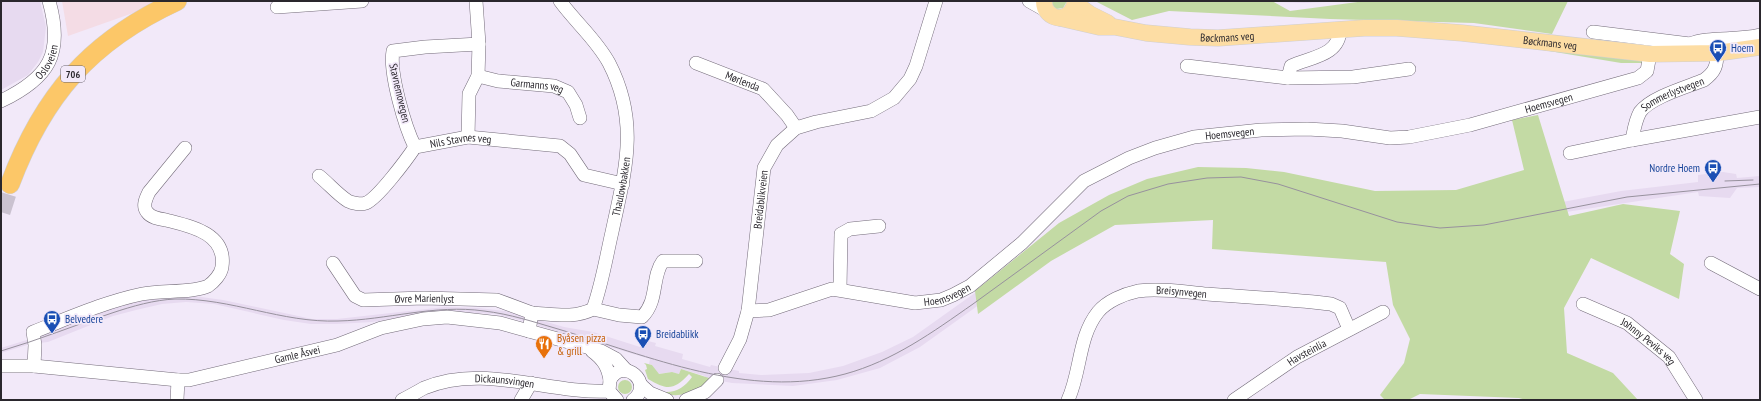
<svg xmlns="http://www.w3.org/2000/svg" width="1761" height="401" viewBox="0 0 1761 401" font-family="'PT Sans Narrow',sans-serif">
<rect width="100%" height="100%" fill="#f2e9f9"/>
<!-- commercial -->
<path fill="#f4dce5" d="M62 1H167L68 36Z"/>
<!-- built -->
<path fill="#e7daf0" d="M1 1H40L46 27 43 52 38 62 28 75 1 90Z
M1251 1H1349L1304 3Z
M1221 169 1246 171 1283 179 1403 215 1440 220 1488 216 1621 191 1698 182V175L1723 172 1736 174 1737 178 1760 176V187L1737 188 1730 198 1699 196 1698 192 1566 212 1478 230 1440 232 1403 227 1247 182 1220 181 1167 187 1146 193 1106 214 920 347 880 368 837 380 793 386 732 383 705 378V376L681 369 679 374 672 372 658 374 652 365 649 364 650 359 523 321 496 314 476 313 417 315 372 322 337 324H311L284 320 214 304 186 302 162 304 136 310 113 316 48 342 30 344 1 353V348L46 334 45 329 91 312 98 314 127 303 166 297 194 296 223 300 312 319H337L445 307 479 308 512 312 564 327 593 332 640 347 644 340 656 343 655 346 683 354 682 359 710 367 711 365 739 371V373L761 375 809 373 843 366 882 352 913 337 1097 206 1126 190 1157 178 1195 170Z"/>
<!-- green -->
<path fill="#c3daa4" d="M1052 1H1066V3L1063 8 1056 9 1052 5Z
M1095 1H1272L1290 11 1365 1H1568L1552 34 1474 23 1330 19 1169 11 1132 20Z
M1544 47 1643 60V63H1621L1543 50Z
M1538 115 1569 216 1623 204 1680 211 1670 254 1684 264 1679 299 1591 258 1564 308 1567 353 1613 373 1638 400H1526L1519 398 1420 394 1408 400H1385L1380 395 1404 363 1410 339 1393 305 1386 262 1212 249 1213 220 1115 225 1051 261 978 314 975 291 1059 223 1109 195 1147 179 1198 167 1246 168 1284 172 1375 191 1456 190 1524 170 1512 120Z
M644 363 652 365 659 374 672 372 679 374 681 369 712 379C702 389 677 401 664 392 676 393 685 387 692 377L689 374C673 391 667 390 648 379L645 370 647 369 646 365Z
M618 387a7 7 0 1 1 14 0a7 7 0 1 1-14 0Z"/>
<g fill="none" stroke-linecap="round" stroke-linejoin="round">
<!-- highway-tunnel -->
<path stroke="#cac2d0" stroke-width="19" stroke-dasharray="19 10" stroke-linecap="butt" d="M1 212 10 184"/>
<defs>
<g id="minor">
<path d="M1029 1 1045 10"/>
<path d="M277 7 362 1"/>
<path d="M1593 32 1690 44"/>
<path d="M1688 53 1690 44C1708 36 1738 41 1760 35"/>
<path id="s1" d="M696 63 763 89 787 115 796 128"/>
<path d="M1187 66 1288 78 1291 66C1310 57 1340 56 1340 29"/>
<path id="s2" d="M478 76 498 81 554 86 568 92 576 105 580 118"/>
<path d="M1288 78 1353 77 1409 69"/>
<path id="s3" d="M1 101C49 78 64 54 49 1"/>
<path d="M468 137 469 94 478 76 479 44 476 1"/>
<path id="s4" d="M1632 140C1634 130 1635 121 1640 112 1651 97 1687 87 1704 80 1715 72 1717 66 1717 53"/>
<path d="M415 147C405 127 389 73 393 51L425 47 479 44"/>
<path d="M1570 153 1632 140 1760 117"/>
<path id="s5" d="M319 176C328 183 338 195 348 201 352 203 361 205 366 203 378 198 407 159 415 147L468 137 560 146 570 154 584 175 623 184"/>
<path id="s6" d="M333 263 355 296 363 300 424 298 497 300 532 313"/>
<path d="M1711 263 1760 289"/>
<path d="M840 289 841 234 850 229 879 226"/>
<path id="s7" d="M1583 304 1627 323 1669 357 1696 400"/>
<path d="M593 309 619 315 642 317C659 300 651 277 663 261H696"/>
<path id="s8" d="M748 311 769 310 832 289 915 303 941 300 953 295 970 286 1022 243 1084 181 1129 158 1155 148 1194 137 1261 130 1307 129 1342 131 1390 138 1409 137 1470 125 1638 78 1647 71 1650 54"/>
<path id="s9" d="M529 331 532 313C553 314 574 319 593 309 602 284 606 258 612 232 625 171 640 123 609 63 596 39 576 23 560 1"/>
<path d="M592 351C603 359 608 367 610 380"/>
<path id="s10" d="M1 366H34L178 380H189L337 345 381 328 423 319 447 317 500 323 601 351 616 359 626 370"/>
<path d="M34 366 35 345 33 332C69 318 104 302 142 294 160 290 194 293 208 286 214 282 221 274 222 267 227 233 190 226 166 220 160 219 151 218 147 212 142 206 146 198 149 192L185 148"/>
<path id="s11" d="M725 368 740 339 748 311 764 168 777 145 796 128 816 122 871 111 894 98 910 79 916 66 936 1"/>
<path d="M641 385 650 393 667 400"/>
<path d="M177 400 178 380"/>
<path id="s12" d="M402 400C410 396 417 392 424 388 484 363 548 394 609 391"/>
<path d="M521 400 531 383"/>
<path d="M617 400 609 391 610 380C623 356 655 383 633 400"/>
<path d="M686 400 705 392 717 380"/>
<path id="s13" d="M1068 400C1081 372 1078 337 1098 312 1107 301 1124 294 1138 291 1160 288 1185 292 1207 294 1248 297 1290 299 1331 304L1340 308 1349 329"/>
<path id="s14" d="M1234 400 1297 357 1383 312"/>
</g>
<g id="major">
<path d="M1044 1C1044 11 1050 17 1060 18 1069 16 1074 11 1075 1"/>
<path d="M1075 3 1090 14 1108 23"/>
<path id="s15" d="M1060 18 1099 27H1115L1146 33 1190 37 1218 38 1364 28H1397L1462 33 1650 54 1717 53 1760 47"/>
</g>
<path id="highway" d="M10 184C43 96 90 41 177 1"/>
</defs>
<!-- minor casing -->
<use href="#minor" stroke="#736b79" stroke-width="14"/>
<!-- major casing -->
<use href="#major" stroke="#d0cfd1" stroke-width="17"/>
<!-- highway casing -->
<use href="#highway" stroke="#d0cfd1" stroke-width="20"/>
<!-- minor -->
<use href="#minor" stroke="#fff" stroke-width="13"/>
<!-- major -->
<use href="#major" stroke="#fddda4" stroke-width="16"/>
<!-- highway -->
<use href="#highway" stroke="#fcc768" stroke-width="19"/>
<!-- tram -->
<path stroke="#97919d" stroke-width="1" d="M1725 181 1753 180
M1 351C39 340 75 325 112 313 133 306 154 300 175 299 231 298 282 323 338 321 387 320 435 304 484 311 510 314 534 322 558 329 649 356 749 400 845 374 893 361 933 332 973 304 1016 273 1058 242 1101 211L1128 196 1168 184 1207 178 1241 177 1278 184 1397 222 1440 228 1484 225 1627 197 1760 184"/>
</g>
<!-- icons -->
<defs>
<symbol id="bus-pin" viewBox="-11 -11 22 30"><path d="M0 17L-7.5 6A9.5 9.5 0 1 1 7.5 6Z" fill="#1a4fb4" stroke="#f2e9f9"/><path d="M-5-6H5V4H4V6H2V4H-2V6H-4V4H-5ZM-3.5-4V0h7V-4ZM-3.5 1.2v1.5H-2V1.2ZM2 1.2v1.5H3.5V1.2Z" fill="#fff"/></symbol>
<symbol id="restaurant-pin" viewBox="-11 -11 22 30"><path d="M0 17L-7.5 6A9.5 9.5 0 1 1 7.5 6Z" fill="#e8710a" stroke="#f2e9f9"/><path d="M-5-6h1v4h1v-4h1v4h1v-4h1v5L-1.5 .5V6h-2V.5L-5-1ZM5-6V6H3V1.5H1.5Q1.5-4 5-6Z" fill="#fff"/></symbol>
</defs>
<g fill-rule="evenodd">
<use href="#bus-pin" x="1708" y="38" width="20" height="27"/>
<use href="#bus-pin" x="1703" y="158" width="20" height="27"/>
<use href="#bus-pin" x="42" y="309" width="20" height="27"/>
<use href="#bus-pin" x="633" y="324" width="20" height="27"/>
<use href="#restaurant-pin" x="534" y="334" width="20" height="27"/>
</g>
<g text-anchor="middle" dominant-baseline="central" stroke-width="3.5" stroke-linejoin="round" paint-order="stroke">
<!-- shield labels -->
<rect fill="#f2e9f9" stroke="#66616a" stroke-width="1" x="61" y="66" width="24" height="16" rx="3"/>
<g font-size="10" font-weight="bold" fill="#2a272d">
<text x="73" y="74">706</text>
</g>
<!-- street labels -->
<g font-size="11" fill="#2a272d" stroke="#f2e9f9">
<text stroke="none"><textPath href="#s15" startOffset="169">Bøckmans veg</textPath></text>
<text stroke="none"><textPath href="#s15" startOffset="493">Bøckmans veg</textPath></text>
<text stroke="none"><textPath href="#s3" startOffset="62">Osloveien</textPath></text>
<text stroke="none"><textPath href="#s1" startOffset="50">Mørlenda</textPath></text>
<text stroke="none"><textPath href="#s2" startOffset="60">Garmanns veg</textPath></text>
<text transform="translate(400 93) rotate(77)">Stavnemovegen</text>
<text stroke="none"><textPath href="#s4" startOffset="67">Sommerlystvegen</textPath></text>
<text stroke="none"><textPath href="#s8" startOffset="864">Hoemsvegen</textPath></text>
<text stroke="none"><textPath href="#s8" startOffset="540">Hoemsvegen</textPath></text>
<text stroke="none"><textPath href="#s5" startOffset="178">Nils Stavnes veg</textPath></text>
<text stroke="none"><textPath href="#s9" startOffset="206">Thaulowbakken</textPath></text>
<text stroke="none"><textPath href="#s11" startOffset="174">Breidablikveien</textPath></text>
<text stroke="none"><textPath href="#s8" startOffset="205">Hoemsvegen</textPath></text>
<text stroke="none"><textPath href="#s13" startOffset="183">Breisynvegen</textPath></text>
<text stroke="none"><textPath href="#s6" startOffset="110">Øvre Marienlyst</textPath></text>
<text stroke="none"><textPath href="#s7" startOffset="76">Johnny Peviks veg</textPath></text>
<text stroke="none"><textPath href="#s14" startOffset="87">Havsteinlia</textPath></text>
<text stroke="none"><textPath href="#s10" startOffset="300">Gamle Åsvei</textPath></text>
<text stroke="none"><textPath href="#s12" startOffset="107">Dickaunsvingen</textPath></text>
</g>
<!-- transit labels -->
<g font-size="11" fill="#164399" stroke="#f2e9f9" text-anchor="start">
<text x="1731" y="48">Hoem</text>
<text x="1700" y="168" text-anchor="end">Nordre Hoem</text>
<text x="65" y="319">Belvedere</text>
<text x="656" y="334">Breidablikk</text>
</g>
<!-- food labels -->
<g font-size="11" fill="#c56008" stroke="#f2e9f9" text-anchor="start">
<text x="557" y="338">Byåsen pizza<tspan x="557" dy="13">&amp; grill</tspan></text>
</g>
</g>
<!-- border -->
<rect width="1761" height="401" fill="none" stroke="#2a272d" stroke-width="4"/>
</svg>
